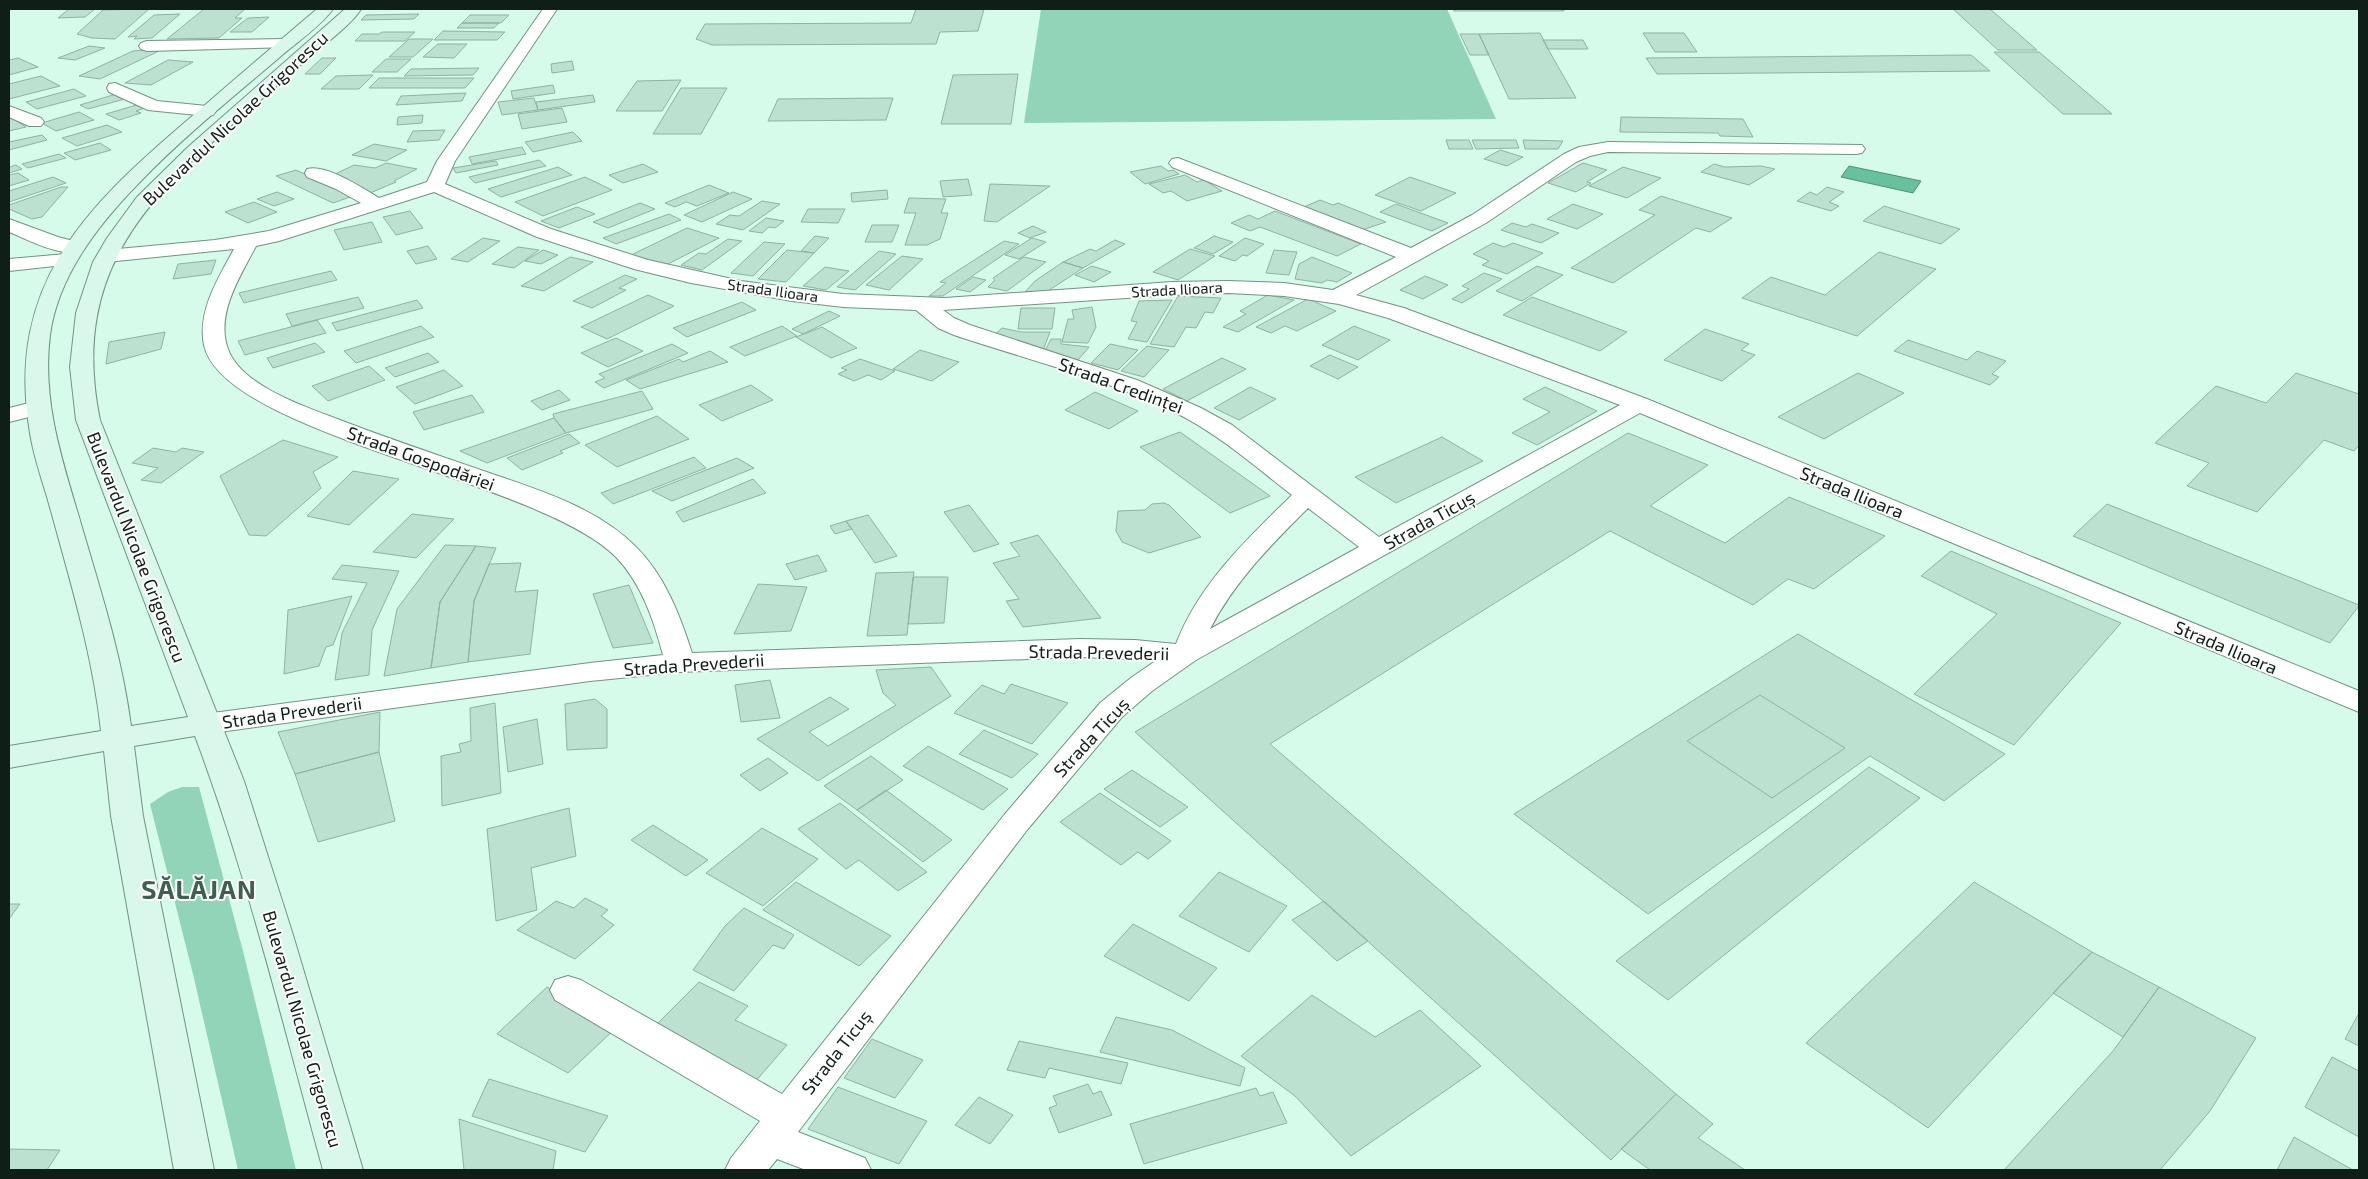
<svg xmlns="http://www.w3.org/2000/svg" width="2368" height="1179" viewBox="0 0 2368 1179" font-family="'Exo 2',sans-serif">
<rect width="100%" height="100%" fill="#d6fbea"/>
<!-- green -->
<path fill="#92d4b7" d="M1041 9H1447L1496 119 1024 123Z
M182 787H199L243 951 296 1170H238L193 974 150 804 168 792Z"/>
<!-- water -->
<path fill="#68c19d" stroke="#4e9075" d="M1849 166 1921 181 1913 193 1841 177Z"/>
<!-- building -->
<path fill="#bce1d0" stroke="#8fb2a2" d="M69 9H95L85 17 58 18Z
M149 9 115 39 92 38 77 34 103 10Z
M204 9H245L235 18H242L219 38 167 39Z
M916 9H984L978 31 940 32 936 44 712 45 696 39 705 24 911 23Z
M1452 9H1563L1564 11H1454Z
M1953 9H1990L2037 50H1998Z
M180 14 152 38 134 39 137 36 128 37 154 15Z
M419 14 414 19 361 20 366 15Z
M470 15H509L501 23H462Z
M269 17 252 32H230L248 18Z
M462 23H499L494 28H457Z
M443 31 505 32 497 40H434Z
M382 32H415L405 41H355L362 34H379Z
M1540 33 1548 49 1576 98 1509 99 1479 34Z
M1643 33H1684L1697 52H1655Z
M1460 34H1479L1489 55H1470Z
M409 39H433L413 57H389Z
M1543 40H1583L1588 49H1548Z
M438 44H467L454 58 423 57Z
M89 46 105 48 75 60 58 58Z
M143 50 159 51 100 79 79 76 133 51Z
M1994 52H2039L2112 114H2063Z
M1971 55 1990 71 1657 74 1646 58Z
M18 58 38 67 9 75V60Z
M322 58H336L320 74H305Z
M386 59H411L397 72H372Z
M168 60 193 62 151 85 125 83Z
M572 61 574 70 552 73 551 64Z
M479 68 473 75 404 76 411 69Z
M1018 74 1011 124H941L953 75Z
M373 75 359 89H321L336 76Z
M41 76 60 86 9 99V84Z
M379 78H474L465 88H369Z
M681 80 662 111H616L637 81Z
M553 85 555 93 513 99 511 91Z
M681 88H727L701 134H653Z
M74 89 86 96 37 109 26 102Z
M466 93 462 101 396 105 401 96Z
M116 94 125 99 88 109 80 105Z
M593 95 595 102 538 110 536 102Z
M534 98 538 110 502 115 498 102Z
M893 98 886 120 768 121 778 99Z
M140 104 148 107 136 111 141 113 119 120 106 114Z
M562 108 567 122 522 129 518 114Z
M79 112 94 120 56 131 42 123Z
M423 115 422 123 397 125 398 117Z
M9 116 26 127 9 131Z
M1621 117 1743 119 1753 137 1720 136 1718 133 1620 132Z
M107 125 122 132 77 146 62 138Z
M445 130 439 140 407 142 413 131Z
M573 132 582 141 533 152 525 142Z
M42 135 47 140 9 150V142Z
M1446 140H1469L1473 149H1449Z
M1472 140H1516L1519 148 1476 149Z
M1523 140 1563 141 1558 149H1525Z
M100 143 111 150 75 160 64 153Z
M374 144 407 150 386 161 352 155Z
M522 147 526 154 472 164 469 157Z
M1500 150 1523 157 1507 166 1484 159Z
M59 154 66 158 28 168 22 164Z
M539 160 546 166 475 183 469 177Z
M496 161 498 165 456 173 453 168Z
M386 163 417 169 394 181 396 182 370 193 331 176 354 165 375 168Z
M1583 163 1607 170 1587 182 1591 183 1576 192 1548 183Z
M643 164 658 172 623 183 609 175Z
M1714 164 1725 167 1761 166 1775 169 1749 185 1701 172Z
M16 165 22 169 9 173V167Z
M1161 166 1168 171 1173 170 1179 174 1145 184 1130 172Z
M558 167 572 175 501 197 488 189Z
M1623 167 1661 178 1627 198 1589 186Z
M296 170 353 196 333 203 276 176Z
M18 173 29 180 9 186V175Z
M1185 175 1197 182 1204 180 1222 191 1187 201 1171 191 1163 193 1149 184Z
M53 177 66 183 9 202V191Z
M585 177 612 190 543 216 515 202Z
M1410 177 1456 193 1421 211 1375 195Z
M968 179 972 195 943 197 940 181Z
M990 184 1050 186 997 222 984 221Z
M709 185 729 193 697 206 686 202 675 207 665 203Z
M61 187H68L42 217 32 219 9 209V205Z
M1827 187 1844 192 1829 202 1839 206 1831 211 1797 201 1810 192 1817 195Z
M887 190 888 199 852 202 851 193Z
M277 192 294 199 274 206 257 199Z
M733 192 752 199 702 222 684 215Z
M1661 196 1732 218 1710 232 1696 228 1613 283 1571 268 1655 215 1639 210Z
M909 198 946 199 941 213H948L940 239 927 245H905L916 213H904Z
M1320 200 1333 205 1338 203 1386 222 1362 230 1304 207Z
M762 201 780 204 743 230 716 224 730 215 739 216Z
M254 202 277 212 248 223 225 212Z
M640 203 655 209 608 228 593 222Z
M1396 204 1448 223 1432 231 1380 212Z
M1573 204 1603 214 1577 229 1547 219Z
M1884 206 1960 229 1941 244 1863 221Z
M577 207 595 214 559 228 541 221Z
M808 209H845L838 223 801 222Z
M410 211 423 228 396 235 383 217Z
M1275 211 1361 244 1337 256 1260 227 1250 231 1231 223 1249 215 1258 219Z
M669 214 681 220 616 244 603 238Z
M766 218 784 221 775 228 769 227 762 233 749 231Z
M372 222 382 242 344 250 334 230Z
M1512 223 1526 227 1532 224 1559 233 1541 243 1501 230Z
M872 225H899L892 242H865Z
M1033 226 1046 232 1030 238 1018 233Z
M687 228 719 238 664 266 631 255Z
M815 236 829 238 814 253 801 251Z
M1214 236 1233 242 1213 254 1194 248Z
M483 238 500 241 468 262 451 259Z
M1032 238 1046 242 1019 259 1005 255Z
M1245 238 1264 244 1247 256 1243 255 1235 261 1219 256Z
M728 239 742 241 702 270 681 265 699 253 706 254Z
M1115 240 1125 244 1083 268 1063 262 1090 249 1096 251Z
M1004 241 1019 244 943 296H929L946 283 940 282Z
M764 242 785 244 753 276 731 273Z
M1493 243 1504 247 1513 243 1543 253 1507 274 1482 265 1489 261 1473 254Z
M428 246 437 259 416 264 407 251Z
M518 247 539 250 514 268 492 264Z
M1190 249 1215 256 1178 280 1153 272Z
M543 250 558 255 541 264 525 261Z
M787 250 814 253 786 282 758 279Z
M1274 250 1297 252 1289 275 1266 273Z
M879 251 896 254 855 290 837 287Z
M1879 252 1936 269 1857 336 1742 298 1771 277 1825 295Z
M902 256 923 259 889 290 866 285Z
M570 257 593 262 544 291 521 286Z
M1024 257 1046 262 1007 291 988 287 995 280 993 278Z
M1312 257 1352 273 1337 282 1327 280 1322 283 1295 279 1299 264Z
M216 260 211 274 173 279 178 264Z
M1063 262 1083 268 1048 291 1025 292 1035 281Z
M1092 266 1111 272 1094 282 1075 275Z
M1537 266 1563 275 1522 301 1496 291Z
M825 267 849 271 826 290 803 286Z
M331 271 337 280 244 303 239 293Z
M1484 273 1502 279 1462 303 1452 299 1469 289 1462 286Z
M625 275 637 279 619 288 626 290 592 308 573 301Z
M1425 276 1448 285 1423 299 1400 290Z
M973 277 986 280 970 292 956 289Z
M648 295 674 306 607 339 581 327Z
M1268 295 1294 300 1238 332 1223 327 1246 314 1240 311Z
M1178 296 1221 298 1213 313 1205 312 1196 328 1186 327 1174 347 1150 344Z
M358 297 364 308 292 326 286 314Z
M1532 297 1627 332 1600 351 1503 315Z
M1308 299 1336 311 1297 331 1285 326 1271 333 1256 327Z
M417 300 423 308 337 331 332 323Z
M1172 300 1147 342 1128 339 1137 322 1131 321 1139 301Z
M742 302 756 310 687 337 673 328Z
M1092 307 1096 327 1088 343 1062 342 1068 319H1074L1072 310Z
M1021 308H1055L1052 329H1018Z
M829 311 840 316 803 334 792 329Z
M317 320 326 333 245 355 238 341Z
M421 326 434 337 356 363 344 351Z
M782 326 797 336 745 356 730 347Z
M1354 326 1390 340 1358 360 1322 345Z
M822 327 857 348 831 358 796 337Z
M1002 328 1021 332H1050L1042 353 992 337Z
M1705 329 1749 344 1741 350 1755 355 1722 381 1664 360Z
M165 332 161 349 106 364 109 342Z
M616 338 643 351 608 367 581 353Z
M1051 339H1061V344L1089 347 1078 360 1044 353Z
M1908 340 1967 360 1977 351 2006 361 1992 374 1999 377 1990 385 1894 351Z
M315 343 325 352 273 368 267 358Z
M672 344 688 353 604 388 595 382 605 378 599 374Z
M1110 344 1138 350 1118 370 1091 363Z
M1147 346 1169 350 1144 377 1121 371Z
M920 350 959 362 932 381 893 369Z
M710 351 728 362 640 389 626 380 679 359 683 362Z
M428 353 439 362 395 377 385 368Z
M1330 355 1358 367 1338 379 1310 366Z
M1222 358 1246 369 1187 401 1163 389Z
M860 359 895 371 881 380 868 375 854 381 838 374 847 370 841 368Z
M369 366 385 380 328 401 312 386Z
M444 370 463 386 415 404 396 387Z
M1858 373 1904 393 1824 439 1778 417Z
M2296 373 2359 394V445L2354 451 2324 440 2257 512 2187 486 2209 463 2155 443 2216 386 2266 403Z
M751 385 773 400 722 421 699 405Z
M1250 387 1276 399 1239 420 1214 408Z
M1545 387 1597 411 1537 445 1512 433 1550 412 1523 399Z
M559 390 570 400 542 410 531 401Z
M642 391 653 409 566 433 554 418 553 414Z
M1095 392 1138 411 1109 429 1065 410Z
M472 395 484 412 424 430 413 412Z
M657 416 689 439 617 467 585 445Z
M554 418 566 433 487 463 460 451Z
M1180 432 1270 496 1230 513 1140 447Z
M1628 433 1708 465 1650 506 1725 543 1789 497 1885 536 1814 589 1788 579 1753 605 1610 531 1270 744 1676 1094 1611 1160 1135 732Z
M569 434 580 443 560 451 563 453 522 470 507 458Z
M1442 437 1483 461 1396 503 1355 477Z
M283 440 338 457 313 472 321 488 266 536 249 535 220 476Z
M153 448 176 452 182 448 204 452 161 483 141 480 158 468 132 463Z
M694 457 706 468 613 504 601 493Z
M737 458 754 468 672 501 652 491Z
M353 471 399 479 349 525 307 516Z
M753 479 766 493 683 522 676 512Z
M1164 503 1169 505 1201 537 1149 553 1122 542 1116 531 1118 511 1145 510 1152 504Z
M2107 504 2359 605V606L2330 643 2073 536Z
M969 505 999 544 974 552 944 512Z
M412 514 454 519 416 558 373 552Z
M868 515 897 556 875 563 846 521Z
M846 521 852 529 835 534 830 526Z
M1038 535 1101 618 1023 627 1006 601 1019 599 993 563 1020 556 1010 543Z
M445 545 476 546 440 602 431 668 384 676 397 609Z
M476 546 496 548 474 601 468 662 431 668 440 602Z
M1951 551 2121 623 2014 745 1914 694 1997 614 1921 576Z
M818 555 827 571 795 580 786 564Z
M521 563 515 592 538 590 530 654 468 662 474 601 489 564Z
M342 565 399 571 372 630 369 675 335 680 342 633 367 583 332 579Z
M914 572 907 635 867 636 876 573Z
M913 577H948L944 623 908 624Z
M758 584 807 587 791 631 734 634Z
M629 585 653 643 613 648 593 594Z
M352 596 333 645 326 647 319 666 284 674 288 610Z
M1798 634 2005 754 1944 801 1870 756 1648 914 1514 814Z
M931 667 951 696 818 781 757 739 830 697 849 709 809 732 828 746 896 705 883 693 876 670Z
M770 680 780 718 741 722 735 685Z
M1011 684 1068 703 1032 744 954 713 982 685 1004 694Z
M1760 695 1845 748 1772 798 1687 741Z
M595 699 607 709V748L567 750 565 704Z
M495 703 501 793 442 806 441 756 461 752 459 744 471 741 470 708Z
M380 712 379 752 295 774 278 732Z
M537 719 543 764 508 772 503 727Z
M984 730 1038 754 1012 778 959 754Z
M928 746 1008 789 983 810 903 766Z
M379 752 395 821 318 842 295 774Z
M871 756 903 780 857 810 824 786Z
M768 758 788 773 760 791 740 775Z
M1869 767 1920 798 1668 1000 1616 961Z
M1132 770 1188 807 1160 827 1104 789Z
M886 790 952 840 923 862 857 810Z
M1100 793 1171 841 1148 859 1138 852 1121 865 1060 822Z
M840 803 927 872 898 891 859 860 846 869 798 829Z
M569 808 576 856 531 868 537 910 496 921 487 829Z
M653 825 708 860 686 876 631 840Z
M762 828 818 859 763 906 706 873Z
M1219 872 1287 906 1249 952 1179 916Z
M796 882 891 936 859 966 763 910Z
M1974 882 2092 952 1928 1128 1806 1043Z
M585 898 608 910 601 916 614 925 575 959 517 930 556 901 574 908Z
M1324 901 1368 941 1337 961 1292 920Z
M9 904H20L9 919Z
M744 908 794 935 784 949 773 945 734 991 693 970 725 926Z
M1133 924 1217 968 1189 1001 1104 956Z
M2092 952 2159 987 2123 1037 2053 993Z
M699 982 748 1006 735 1020 787 1045 755 1082 652 1029Z
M547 987 618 1026 568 1073 497 1034Z
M2159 987 2256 1038 2210 1111 2160 1170H2004L2113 1051Z
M1312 995 1375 1037 1420 1010 1481 1066 1351 1156 1295 1096 1241 1056Z
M2359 1013V1046L2345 1039Z
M1116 1017 1172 1030 1245 1068 1240 1086 1100 1052Z
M872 1039 923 1060 895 1098 844 1078Z
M1019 1041 1128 1063 1121 1084 1049 1068 1045 1078 1007 1070Z
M2332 1057 2359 1071V1137L2305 1107Z
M489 1079 608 1116 585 1152 472 1116Z
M1088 1084 1093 1094 1101 1091 1112 1115 1059 1133 1049 1108 1057 1105 1053 1096Z
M838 1087 927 1121 899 1164 808 1129Z
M1256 1088 1260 1096 1273 1092 1287 1123 1144 1164 1130 1124Z
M1676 1094 1713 1124 1698 1138 1745 1170H1650L1621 1149Z
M979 1097 1013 1115 990 1144 955 1125Z
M459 1119 556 1151 553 1170H464Z
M2294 1137 2353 1170H2277Z
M9 1149 60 1150 47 1170H9Z"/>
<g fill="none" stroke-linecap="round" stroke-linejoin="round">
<defs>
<path id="street" d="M543 9H557L455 161 445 184 551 229 648 260 741 281 843 294 945 298 1172 282 1228 281 1284 283 1333 290 1396 257 1172 167 1169 163 1172 159 1178 158 1411 248 1472 215 1564 154 1579 147 1608 142 1862 145 1865 149 1862 153 1856 154 1608 152 1590 156 1576 162 1486 223 1356 295 1404 308 1647 399 2359 691V712L1640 413 1196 660 1152 691 1122 717 1027 830 798 1132 865 1158 871 1170H806L777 1159 768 1170H725L731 1158 760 1121 555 1000 550 990 555 980 568 976 581 980 782 1094 1005 814 1100 703 1132 677 1157 660 1080 657 680 672 590 681 205 734 194 731 190 724 194 717 205 714 590 663 663 655C654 621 642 584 616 557 540 480 223 434 204 345 197 311 219 277 234 249L107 262 100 260 97 256 100 252 107 250 215 240 269 231 361 203 336 189 307 177 305 173 307 169C327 164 362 188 379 198L427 182 437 161ZM434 192 537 237 634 269 691 283 792 301 843 307 916 310 938 328 954 335C1031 361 1112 380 1184 417 1223 438 1257 468 1292 495 1247 539 1199 584 1176 644L1135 640 1080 639 692 653C680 615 665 576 636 547 595 505 529 487 475 468 429 452 384 437 340 420 306 407 241 386 228 349 215 314 241 275 256 246L279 241ZM1228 293 1284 296 1339 304 1388 318 1620 405 1379 537 1232 425 1201 408 1137 380 970 325 954 318 943 310 1172 295ZM1308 508 1359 547 1210 629C1235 581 1271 545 1308 508Z
M286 39 292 41 294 44 292 47 147 51 141 49 139 46 141 43 147 41Z
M115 83 157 101 207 106 213 107 216 111 213 115 207 116 148 110 109 92 107 88 109 84Z
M9 106 41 118 44 122 41 126H29L9 117Z
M9 219 58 237 81 243 84 247 81 251C59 257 29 240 9 232Z
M66 254 73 256 76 260 73 264 9 271V259Z
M37 401 45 403 49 408 45 413 9 422V408Z"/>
<path id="secondary" d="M317 9H333C321 26 296 43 280 57 232 98 182 138 138 184 98 225 58 276 50 335 42 399 61 457 79 517 99 586 122 655 131 726L188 717 76 420 70 367 76 313 93 262 107 238 137 197 188 147 345 9H361C353 24 310 56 295 70 180 173 64 245 100 420L244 781 293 935 363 1170H323C283 1025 248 877 195 736L134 746 143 816 214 1170H174L111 816 104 751 9 768V746L101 731C93 656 71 584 51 511 44 485 34 459 30 433 4 281 91 202 197 112 237 77 277 43 317 9Z"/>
</defs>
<!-- street casing -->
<use href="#street" stroke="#719383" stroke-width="2"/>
<!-- secondary casing -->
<use href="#secondary" stroke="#719383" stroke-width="2"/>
<!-- street -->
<use href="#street" fill="#fff" fill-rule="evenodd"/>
<!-- secondary -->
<use href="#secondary" fill="#daf7eb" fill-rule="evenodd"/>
</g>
<g text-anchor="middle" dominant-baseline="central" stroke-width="4" stroke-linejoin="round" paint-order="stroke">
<!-- far-street labels -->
<g font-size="15" fill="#101e18" stroke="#fefefe">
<text transform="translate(1177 289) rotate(-3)">Strada Ilioara</text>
<text transform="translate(773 290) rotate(8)">Strada Ilioara</text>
</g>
<!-- street labels -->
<g font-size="18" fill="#101e18" stroke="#fefefe">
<text transform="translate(235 118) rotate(-43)">Bulevardul Nicolae Grigorescu</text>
<text transform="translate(1121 385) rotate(20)">Strada Credinței</text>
<text transform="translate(421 458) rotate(20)">Strada Gospodăriei</text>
<text transform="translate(1852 492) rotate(22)">Strada Ilioara</text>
<text transform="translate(1429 520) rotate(-29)">Strada Ticuș</text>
<text transform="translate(137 547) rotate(69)">Bulevardul Nicolae Grigorescu</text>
<text transform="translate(2226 647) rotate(23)">Strada Ilioara</text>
<text transform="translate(1099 652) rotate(1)">Strada Prevederii</text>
<text transform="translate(694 664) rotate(-4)">Strada Prevederii</text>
<text transform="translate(292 712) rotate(-8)">Strada Prevederii</text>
<text transform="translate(1091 737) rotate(-47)">Strada Ticuș</text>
<text transform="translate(303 1029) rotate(74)">Bulevardul Nicolae Grigorescu</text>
<text transform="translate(836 1052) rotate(-52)">Strada Ticuș</text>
</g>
<!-- near-district labels -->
<g font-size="26" font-weight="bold" letter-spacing="1" fill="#3e5f51" stroke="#fefefe">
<text x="199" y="888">SĂLĂJAN</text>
</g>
</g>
<!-- border -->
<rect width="2368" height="1179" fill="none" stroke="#101e18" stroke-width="20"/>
</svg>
